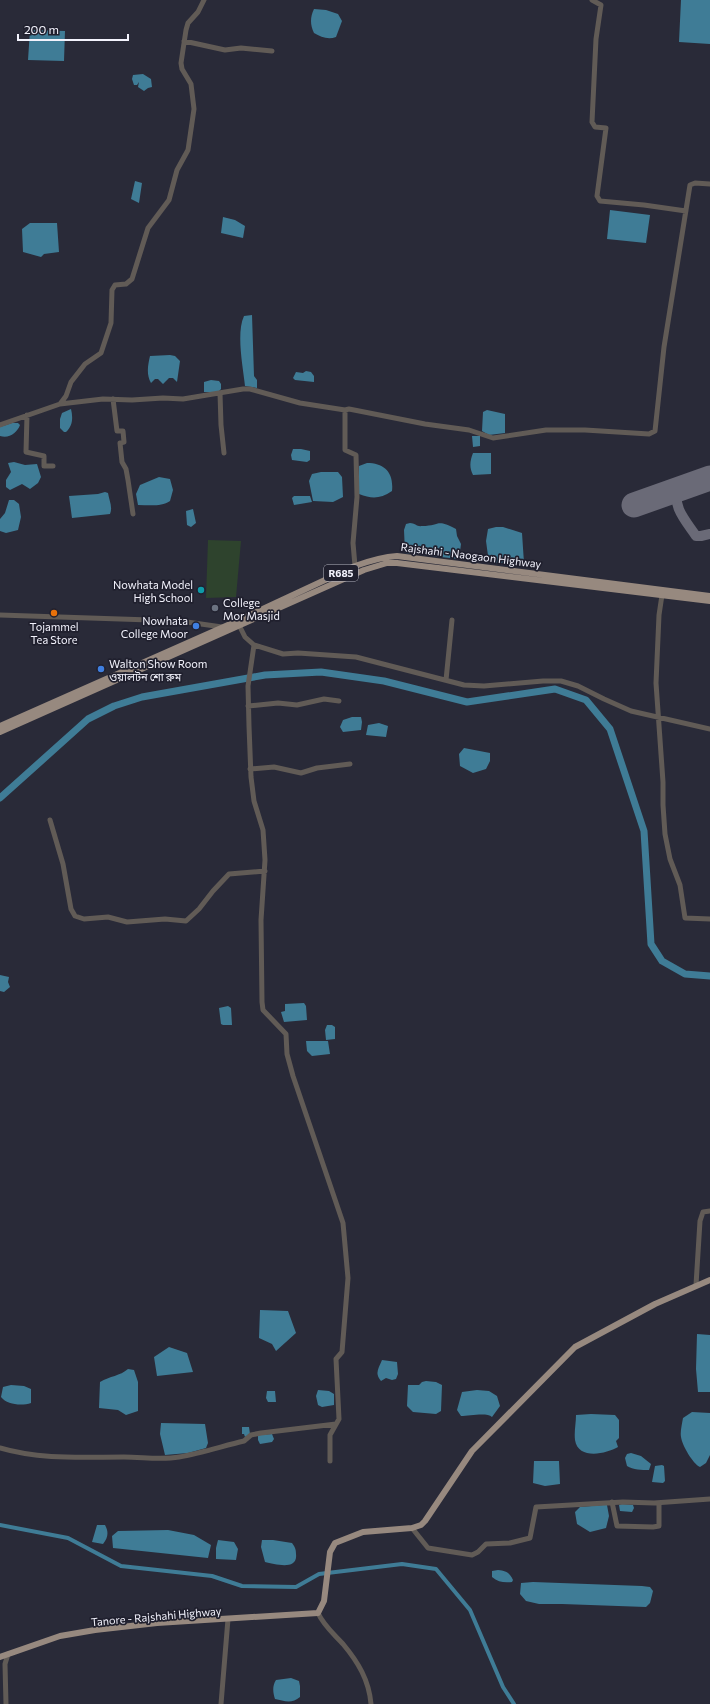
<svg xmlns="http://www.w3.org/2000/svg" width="710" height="1704" viewBox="0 0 710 1704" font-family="Commissioner,'Noto Sans Bengali',sans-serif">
<rect width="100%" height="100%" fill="#292a38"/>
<!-- green -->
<path fill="#2e432d" d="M208 540 241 541 236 597 206 598Z"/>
<!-- water -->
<path fill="#3f7c96" d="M681 0H710V44L679 42Z
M314 9 326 10 338 14 342 21 336 37C328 40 321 37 314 33 310 25 310 17 314 9Z
M30 30 65 31 64 61 28 60Z
M143 74 151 79 152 87 148 88 144 91 138 87 139 82 137 85H134L132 79 133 75Z
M135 181 142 183 139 203 131 199Z
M610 210 650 215 646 243 607 239Z
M223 217 235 220 245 226 243 238 221 233Z
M30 223H57L59 252 44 254 41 257 23 252 22 229Z
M252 315 254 376 257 380V388L245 386C243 367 236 333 244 316Z
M170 355 175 356 180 361 177 382 173 378H169L163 384 158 379H155L151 383C146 374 148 365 150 356Z
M306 371 311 372 314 376V382L295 380 293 378 296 372 303 373Z
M211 380 219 381 221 384V389L218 392H204V382Z
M71 409C73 417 73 426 66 432H64L60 428V419L62 413Z
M487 410 505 414V433L489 435 482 431 483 412Z
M12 423H18L20 425C17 433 9 439 0 436V427Z
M472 436H480V446L473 447Z
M293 449H301L310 451V460L307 462 292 460 291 455Z
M473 453H491V474L473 475C469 467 470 461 473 453Z
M14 462 25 465 37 464 41 477 38 483 30 489 22 484 10 490 6 487V480L11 472 8 463Z
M367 463C384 463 394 472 392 491 380 499 372 499 359 494V466Z
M321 472H338L342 477 343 497 333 502 313 501 309 481 312 474Z
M159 477 170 479 173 490 170 501C161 507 149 505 138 505L136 494 140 485Z
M105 492 108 493C109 500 113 507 110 514L72 518 69 496 98 494Z
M294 496H310L312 502 294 505 292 498Z
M9 500H14L19 504 21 517 18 530 6 533 0 531V519L5 513Z
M193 509 196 523 191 527 187 525 186 511Z
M410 523C415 523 417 527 422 526 440 526 436 518 456 529L457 536 461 544 459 559 405 553 404 530 406 524Z
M496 527H503L522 533 524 563H489L486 541 488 529Z
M352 717H361L362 722 361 730 343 732 340 727 343 720Z
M379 723 388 726 386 737 366 735 368 725Z
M464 748 490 753V761L486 769 473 773 460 766 459 754Z
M0 975 9 977 8 982 10 987 4 992 0 991Z
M304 1003 306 1006 307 1020 284 1022 281 1012 285 1011V1004Z
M228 1006 231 1008 232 1025H223L221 1024 219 1008Z
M327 1025H332L335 1027V1039L326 1040 325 1030Z
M306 1041H328L330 1054 312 1056 307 1051Z
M260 1310 288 1311 296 1333 276 1351 272 1344 259 1338Z
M697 1334 710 1335V1392H698L696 1369Z
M169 1347 187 1353 193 1372 157 1376 154 1357Z
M382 1360 397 1362 398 1374 396 1379 392 1380 386 1378 381 1381C374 1373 379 1368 382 1360Z
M128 1369 134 1370 138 1382V1411L126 1415 118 1410 99 1408 100 1382C110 1376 120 1376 128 1369Z
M426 1381 436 1382 442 1385 441 1411 436 1414 413 1412 407 1406 408 1385H419L422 1382Z
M11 1385 24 1386 31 1389V1403C22 1406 7 1405 1 1397L3 1387Z
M318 1390 329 1391 334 1394V1405L322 1407 318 1405 316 1396Z
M477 1390 489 1391 497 1396 500 1406 492 1417C487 1412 469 1416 461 1416L457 1410 462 1392Z
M267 1391H275L276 1402H268L266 1398Z
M692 1412 710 1413V1455L706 1463 700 1467C693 1464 682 1445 681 1437 680 1432 682 1424 683 1418Z
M591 1414 615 1415 619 1420V1438L616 1441 618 1447C606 1454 578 1460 575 1440 574 1432 576 1423 576 1415Z
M161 1423 205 1424 208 1443 206 1448 188 1453 165 1455 160 1434Z
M242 1427H249L250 1434 245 1437 244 1434H242Z
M272 1434 274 1439 272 1442 260 1444 258 1440V1435Z
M631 1453 641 1456 651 1464 649 1470C642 1470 633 1470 627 1466L625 1458 627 1454Z
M534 1461H559L560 1484 545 1486 533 1483Z
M662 1465 664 1466 665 1481 663 1483 652 1482 655 1466Z
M622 1504 633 1505 634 1508 632 1512 620 1511 619 1505Z
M603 1505H607L609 1516 606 1528 590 1532 577 1524 575 1512 580 1507Z
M97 1525H105C109 1532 108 1538 103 1544L92 1542Z
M168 1530 194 1535 211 1545 208 1558 113 1548 112 1536 118 1531Z
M218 1540 234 1542 238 1549 236 1560 216 1559V1548Z
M262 1540H273L292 1543C295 1547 296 1549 296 1554 298 1571 275 1564 265 1562L261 1547Z
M498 1570C506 1571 509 1572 513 1580L512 1582C504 1583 498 1582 492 1577V1571Z
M533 1582 642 1586 650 1587 653 1591 650 1603 646 1607 562 1604H539L526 1601 520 1594 521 1583Z
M291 1678 299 1681 300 1686V1697C292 1704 284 1701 275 1699 273 1693 272 1686 276 1680Z"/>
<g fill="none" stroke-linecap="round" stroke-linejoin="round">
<!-- canal -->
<path stroke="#3f7c96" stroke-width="4" d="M0 1525 68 1538 121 1566 212 1576 242 1586 296 1587 319 1574 402 1564 436 1569 470 1610 503 1687 514 1704"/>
<!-- river -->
<path stroke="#3f7c96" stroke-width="7" d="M0 798 88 719 114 706 142 697 265 675 321 672 384 681 467 702 555 689 586 700 610 729 644 831 651 944 662 961 685 974 710 976"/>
<!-- taxiway -->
<path stroke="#6a6a77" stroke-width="10" d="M678 489C672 507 686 521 696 536H701L710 534"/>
<!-- runway -->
<path stroke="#6a6a77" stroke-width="25" d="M634 505 710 478"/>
<!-- minor -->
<path stroke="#615b56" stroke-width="5" d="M592 0 601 5 596 39 592 122 595 127 606 128 597 196 600 201 644 205 686 211
M184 41 225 50 241 48 272 51
M220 393 221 425 224 453
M113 399 117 431H123L124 442 120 443 122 462 126 469 128 480 133 514
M60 404 103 399 132 400 163 398 183 399 243 389H250L300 403 345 410
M27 415 26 452 44 456V466H53
M0 425 60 404 66 396 71 382 85 364 101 353 111 323 112 290 115 285 126 284 132 279 148 228 169 200 177 170 188 150 194 109 191 84 182 69 181 63 186 30 188 23 198 12 204 0
M355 566 353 543 357 497 356 455 345 450V410L349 409 425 424 469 430 493 438 546 430H585L649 434 655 431 664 347 690 185 695 183 710 184
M662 595 659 615 656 683 663 782V805L665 834 670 859 680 885 685 918 710 919
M0 615 180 621 222 627
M239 625 245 637 254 645 283 654 298 653 356 657 464 685 484 686 543 681H561L578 686 604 699 631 711 710 729
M254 645 248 686 249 726 251 777 254 801 263 830 265 860 261 920 262 1002 263 1010 286 1034 287 1054 293 1076 343 1223 348 1278 342 1352 336 1359 339 1419 330 1435V1461
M446 680 452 620
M248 706 278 703 297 705 324 699 339 701
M250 769 274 767 301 773 317 768 350 764
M50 820 63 864 71 909 75 916 84 919 108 917 127 922 165 919 186 921 199 909 213 891 229 874 265 871
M696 1285 700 1221 703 1212 710 1211
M0 1448C40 1460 83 1457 124 1457 143 1457 161 1460 179 1457 201 1453 223 1446 244 1441L251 1435 261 1433 336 1424
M612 1502 617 1526 653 1527 659 1526V1503
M412 1528 428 1548 472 1555 478 1552 486 1544 510 1543 530 1538 536 1507 623 1502 654 1503 710 1499
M318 1613C324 1626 333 1633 343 1644 358 1662 369 1680 371 1704
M6 1704 5 1664 8 1654
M221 1704 228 1619"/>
<!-- major -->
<path stroke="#97897f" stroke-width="6" d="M0 726 237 621 355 566C369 561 382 557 397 556L710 596
M0 732 364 570 387 563H397L710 601
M0 1657 60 1636 95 1630 157 1623 318 1613 324 1601 330 1552 335 1543 363 1532 412 1528 421 1525 425 1521 472 1451 575 1347 655 1304 710 1280"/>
</g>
<!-- markers -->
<circle fill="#0f9aa8" stroke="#20202e" stroke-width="1.5" cx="201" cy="590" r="4"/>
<circle fill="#6b7280" stroke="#20202e" stroke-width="1.5" cx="215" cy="608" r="4"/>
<circle fill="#e8710a" stroke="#20202e" stroke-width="1.5" cx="54" cy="613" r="4"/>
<g fill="#3f7fe0" stroke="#20202e" stroke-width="1.5">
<circle cx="196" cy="626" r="4"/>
<circle cx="101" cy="669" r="4"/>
</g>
<g text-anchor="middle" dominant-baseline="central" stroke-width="3.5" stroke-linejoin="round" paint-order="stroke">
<!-- shield labels -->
<rect fill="#20202e" stroke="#b4b4bf" stroke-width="1" x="324" y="565" width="34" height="16" rx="3"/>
<g font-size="10" font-weight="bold" fill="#f3f3fd">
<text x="341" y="573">R685</text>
</g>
<!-- street labels -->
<g font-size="11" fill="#f3f3fd" stroke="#20202e">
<text transform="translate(471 555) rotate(7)">Rajshahi - Naogaon Highway</text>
<text transform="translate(156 1616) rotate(-5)">Tanore - Rajshahi Highway</text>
</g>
<!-- poi labels -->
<g font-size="11" fill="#f3f3fd" stroke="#20202e" text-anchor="end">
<text x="193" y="584">Nowhata Model<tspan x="193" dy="13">High School</tspan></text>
<text x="223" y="602" text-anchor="start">College<tspan x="223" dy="13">Mor Masjid</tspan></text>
<text x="188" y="620">Nowhata<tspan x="188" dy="13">College Moor</tspan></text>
<text x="54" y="626" text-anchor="middle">Tojammel<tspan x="54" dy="13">Tea Store</tspan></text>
<text x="109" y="663" text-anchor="start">Walton Show Room<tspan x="109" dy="13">ওয়ালটন শো রুম</tspan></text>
</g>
</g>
<!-- scale -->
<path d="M18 34v6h110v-6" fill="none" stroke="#f3f3fd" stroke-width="2"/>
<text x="24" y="34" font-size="12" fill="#f3f3fd" stroke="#20202e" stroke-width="3" paint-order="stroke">200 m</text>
</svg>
